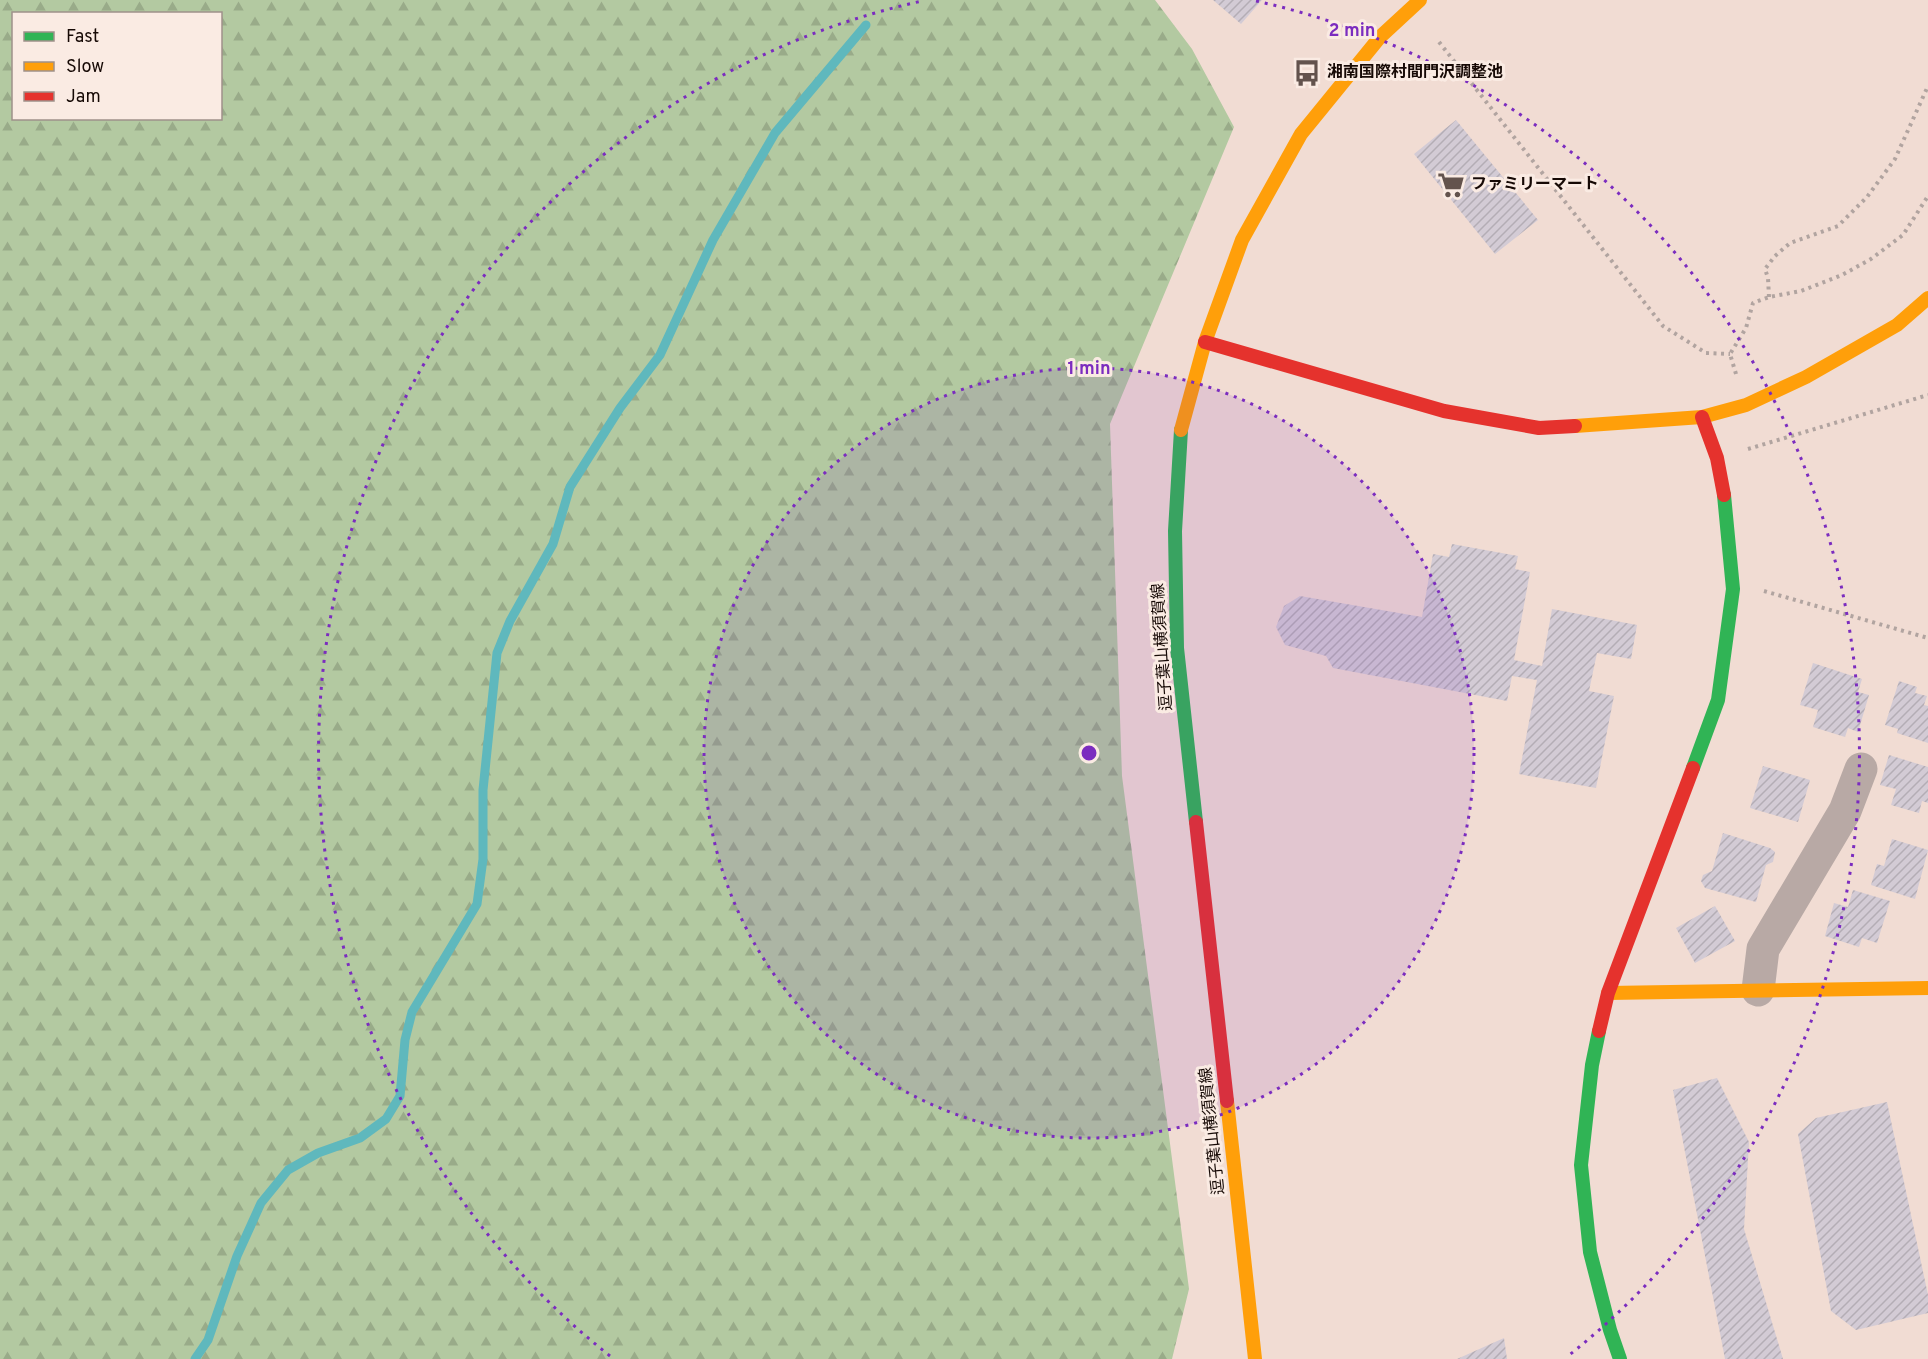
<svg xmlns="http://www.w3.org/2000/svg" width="1928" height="1359" viewBox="0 0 1928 1359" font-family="Overpass,'Noto Sans JP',sans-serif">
<defs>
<pattern id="forest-firs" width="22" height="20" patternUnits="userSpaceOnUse" patternTransform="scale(1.5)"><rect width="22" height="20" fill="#b3c9a1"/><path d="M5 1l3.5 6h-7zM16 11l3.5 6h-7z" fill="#99ab89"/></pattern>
<pattern id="building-hatch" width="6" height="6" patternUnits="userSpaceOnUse" patternTransform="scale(1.5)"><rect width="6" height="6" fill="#d3cbd5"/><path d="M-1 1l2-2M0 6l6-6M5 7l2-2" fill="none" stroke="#b4adb5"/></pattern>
</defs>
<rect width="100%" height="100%" fill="#f1dcd3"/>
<!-- forest -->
<path fill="url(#forest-firs)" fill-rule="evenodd" d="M0 0H1155L1192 49 1234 127 1110 424 1122 776 1189 1289 1172 1359H0ZM14 14H220V118H14Z"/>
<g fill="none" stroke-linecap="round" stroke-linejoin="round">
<!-- stream -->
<path stroke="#5fb8bd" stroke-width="9" d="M195 1359 208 1340 237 1256 261 1203 288 1170 318 1153 360 1138 386 1119 400 1096 405 1040 412 1012 477 904 483 859V790L497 653 510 621 553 544 570 487 620 408 660 355 713 240 775 133 866 25"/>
</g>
<!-- building -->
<path fill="url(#building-hatch)" d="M1213 0H1262L1241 24Z
M1456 120 1538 220 1495 254 1414 154Z
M1452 544 1518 556 1515 569 1530 572 1514 660 1542 666 1552 609 1637 625 1631 659 1597 653 1589 691 1614 696 1596 788 1519 774 1537 680 1512 676 1507 701 1333 668 1326 656 1285 645 1276 627 1284 606 1300 596 1422 617 1433 554 1449 557Z
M1813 663 1862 679 1858 692 1869 695 1858 732 1848 728 1845 737 1813 727 1818 710 1800 705Z
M1899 681 1917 687 1915 693 1927 696 1924 705 1928 706V743L1897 733 1898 729 1885 725Z
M1889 755 1928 767V803L1922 801 1919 813 1891 805 1896 789 1880 785Z
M1763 766 1810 780 1798 822 1750 808Z
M1723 833 1770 848 1775 852 1773 862 1766 865 1756 902 1705 888 1701 881 1703 875 1712 871Z
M1892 839 1928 850 1915 899 1871 885 1877 864 1884 866Z
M1853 890 1890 901 1877 943 1862 938 1859 947 1825 936 1834 903 1848 907Z
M1715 906 1735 941 1695 963 1676 928Z
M1717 1078 1749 1142 1744 1229 1783 1359H1725L1673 1090Z
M1887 1102 1928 1295V1313L1856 1330 1831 1311 1798 1134 1816 1118Z
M1504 1338 1507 1359H1457Z"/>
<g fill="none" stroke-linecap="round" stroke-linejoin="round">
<!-- path -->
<path stroke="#b1a4a0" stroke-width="4" stroke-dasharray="3 4.5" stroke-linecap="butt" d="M1439 42 1663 326 1706 353 1730 354
M1769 297 1768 278 1765 269 1775 256 1790 243 1838 226 1867 197 1895 159 1928 86
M1736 374 1730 354 1746 328 1753 303 1769 297 1801 291 1842 275 1871 259 1903 235 1928 196
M1748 449 1928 395
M1764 591 1928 638"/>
<!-- street -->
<path stroke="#b8a9a5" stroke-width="33" d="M1758 990 1763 949 1845 811 1861 769"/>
<!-- fast -->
<path stroke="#30b455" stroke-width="14" d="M1181 430 1175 531 1177 648 1196 822
M1693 768 1718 700 1733 589 1724 495
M1599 1031 1592 1065 1581 1165 1590 1252 1610 1330 1620 1359"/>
<!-- slow -->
<path stroke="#ff9f0a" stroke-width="14" d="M1575 426 1702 417 1746 405 1806 377 1897 325 1928 298
M1181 430 1205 342 1242 240 1301 134 1380 37 1420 0
M1608 993 1928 988
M1227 1101 1255 1359"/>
<!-- jam -->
<path stroke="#e5322d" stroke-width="14" d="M1205 342 1444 411 1539 428 1575 426
M1702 417 1717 458 1724 495
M1196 822 1227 1101
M1599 1031 1608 993 1693 768"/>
</g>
<!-- distance rings -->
<circle cx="1089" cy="753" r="385" fill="#7b2cbf" fill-opacity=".12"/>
<g fill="none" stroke="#7b2cbf" stroke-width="3" stroke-dasharray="3 6">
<circle cx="1089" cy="753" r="385"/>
<path d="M610 1356A770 770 0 0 1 922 1M1256 1A770 770 0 0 1 1568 1356"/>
</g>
<!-- icons -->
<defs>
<symbol id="bus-bare" viewBox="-9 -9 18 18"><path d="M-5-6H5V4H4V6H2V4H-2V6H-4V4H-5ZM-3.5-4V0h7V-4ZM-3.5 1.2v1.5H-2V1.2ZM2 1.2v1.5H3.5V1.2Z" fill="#63534d" stroke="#faebe3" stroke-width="2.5" paint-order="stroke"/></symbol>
<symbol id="supermarket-bare" viewBox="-9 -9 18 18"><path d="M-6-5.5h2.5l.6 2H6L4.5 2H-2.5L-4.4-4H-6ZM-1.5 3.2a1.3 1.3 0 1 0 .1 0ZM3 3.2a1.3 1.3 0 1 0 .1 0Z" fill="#63534d" stroke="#faebe3" stroke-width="2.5" paint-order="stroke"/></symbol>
</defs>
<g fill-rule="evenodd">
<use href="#bus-bare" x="1288" y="54" width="38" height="38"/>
<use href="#supermarket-bare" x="1432" y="166" width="38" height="38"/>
</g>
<g text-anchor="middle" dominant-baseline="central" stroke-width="6" stroke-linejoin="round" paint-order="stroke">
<!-- poi labels -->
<g font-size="16" font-weight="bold" fill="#160905" stroke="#faebe3" text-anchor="start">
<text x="1327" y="73">湘南国際村間門沢調整池</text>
<text x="1471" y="185">ファミリーマート</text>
</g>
<!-- street labels -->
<g font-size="16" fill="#160905" stroke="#faebe3">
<text transform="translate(1163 647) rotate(-94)">逗子葉山横須賀線</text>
<text transform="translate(1213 1131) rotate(-96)">逗子葉山横須賀線</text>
</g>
</g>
<circle cx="1089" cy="753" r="9" fill="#7b2cbf" stroke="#faebe3" stroke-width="3"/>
<g font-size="18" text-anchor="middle" font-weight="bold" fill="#7b2cbf" stroke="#faebe3" stroke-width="6" stroke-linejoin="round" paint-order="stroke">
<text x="1352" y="36">2 min</text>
<text x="1089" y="374">1 min</text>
</g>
<!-- legend -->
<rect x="12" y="12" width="210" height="108" fill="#faebe3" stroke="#9f918a" stroke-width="1.5"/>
<rect x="24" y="32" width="30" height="9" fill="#30b455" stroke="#9f918a" stroke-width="1.5"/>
<text x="66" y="42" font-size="18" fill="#160905">Fast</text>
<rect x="24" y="62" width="30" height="9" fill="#ff9f0a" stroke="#9f918a" stroke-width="1.5"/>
<text x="66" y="72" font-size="18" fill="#160905">Slow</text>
<rect x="24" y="92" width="30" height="9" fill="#e5322d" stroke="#9f918a" stroke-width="1.5"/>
<text x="66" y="102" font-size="18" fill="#160905">Jam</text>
</svg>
